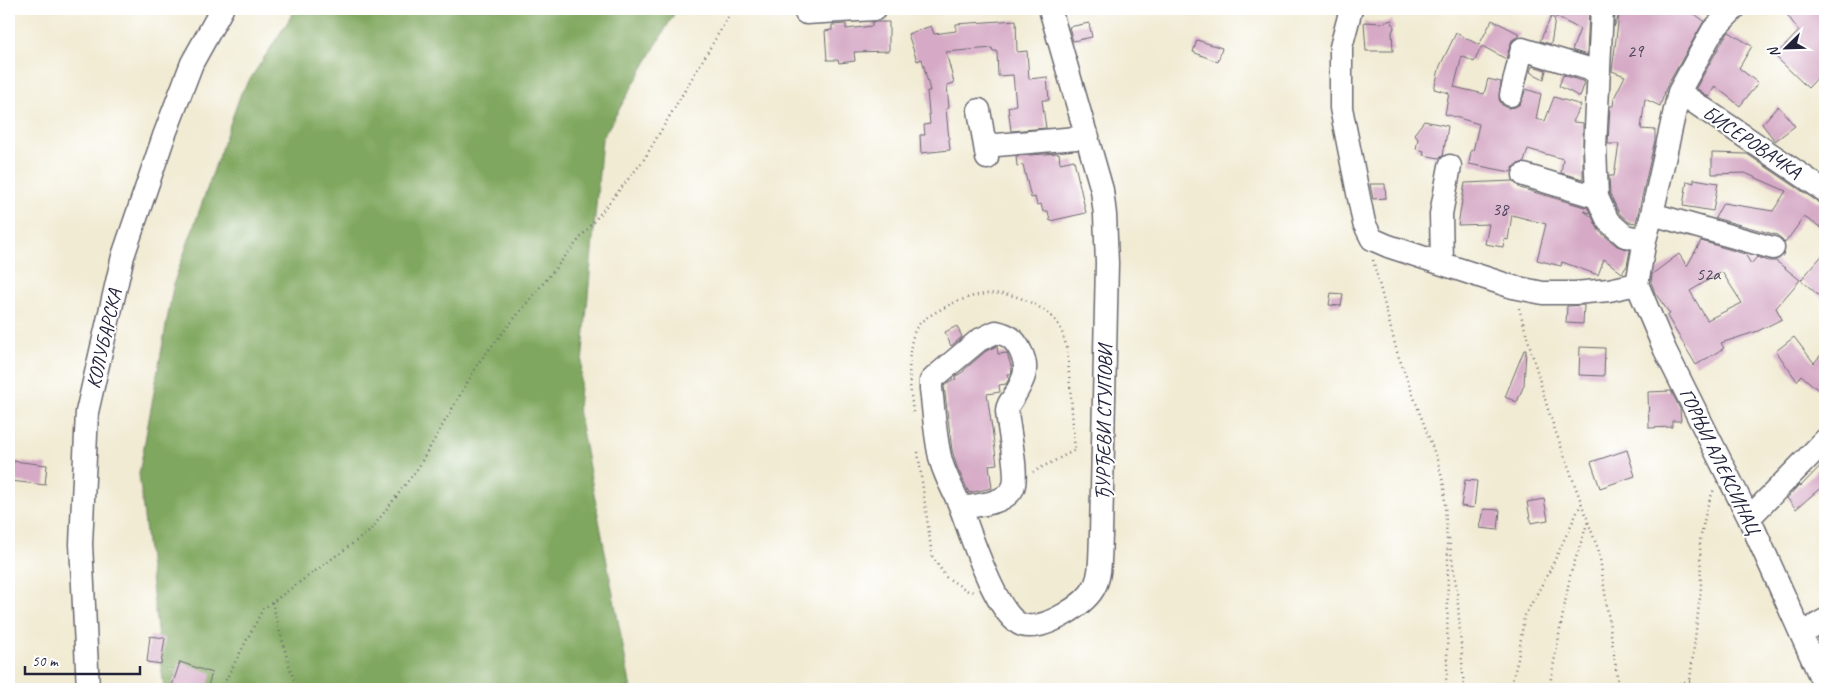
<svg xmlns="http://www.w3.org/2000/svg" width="1834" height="698" viewBox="0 0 1834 698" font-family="Caveat,sans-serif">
<rect width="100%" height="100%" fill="#fff"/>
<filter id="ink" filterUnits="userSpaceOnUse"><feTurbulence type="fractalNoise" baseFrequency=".02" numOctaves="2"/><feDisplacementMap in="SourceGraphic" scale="10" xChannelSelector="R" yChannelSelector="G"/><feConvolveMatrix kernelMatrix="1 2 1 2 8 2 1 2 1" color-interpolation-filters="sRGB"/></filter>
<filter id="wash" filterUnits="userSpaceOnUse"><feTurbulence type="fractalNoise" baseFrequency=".0096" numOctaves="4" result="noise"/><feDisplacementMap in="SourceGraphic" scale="20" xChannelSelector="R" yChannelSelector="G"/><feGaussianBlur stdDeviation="1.12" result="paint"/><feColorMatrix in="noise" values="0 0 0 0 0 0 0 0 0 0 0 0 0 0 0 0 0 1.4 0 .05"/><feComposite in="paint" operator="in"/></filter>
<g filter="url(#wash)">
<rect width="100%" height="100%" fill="#f1ebd3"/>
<!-- forest -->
<path fill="#80a75e" stroke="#51644c" d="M296 9H677L602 139 578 409 631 689H164L139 474 174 282 241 93Z"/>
<g id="blocks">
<!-- building -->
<path fill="#d6aac6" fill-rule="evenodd" d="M1540 9H1589L1587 55 1572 50 1580 29Z
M1615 9H1688L1704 21 1667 86 1660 106 1645 99 1641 129 1655 130V140L1636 223 1629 222 1619 213 1610 194 1609 176H1614L1619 144H1608L1610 106H1613L1614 98 1625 76 1612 71 1619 15 1614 27Z
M1783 9H1818L1825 20V70L1808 88 1775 56 1799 31Z
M1551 17 1555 19 1551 44 1540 41Z
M1016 20 1017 52 1027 51 1029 79 1047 77 1049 100H1042L1046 128 1011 131 1008 107 1016 105 1013 75 998 76 997 51H993L992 48 946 52 954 83 947 85 949 108 946 109 950 150 921 153 920 135H925L924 125 930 124 927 91H930L922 59 917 61 908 34 931 26 934 34 956 31V24Z
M1392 20 1394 28 1392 32 1393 51H1366L1364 22 1382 23Z
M1492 20 1520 34 1519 36 1512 40 1506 59 1482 46 1474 62 1462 56 1454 87 1484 94 1488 79 1501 82 1499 99 1502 105 1508 108 1515 107 1520 104 1526 89 1541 94 1536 119 1545 121 1554 97 1581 105 1573 122 1583 123V179L1561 173 1563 159 1528 149 1524 162 1515 165 1511 172 1469 164 1471 150 1473 151 1479 124 1445 114 1449 93 1434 89 1440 66 1456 33 1479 45Z
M872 22H889V51L854 52 855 61 839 63 838 60H827L825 31 832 30V25L846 24V29L872 26Z
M1089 23 1092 37 1073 41 1069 27Z
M1729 32 1752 46 1739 68 1758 83 1740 106 1715 86 1709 97 1696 88 1724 38Z
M1197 40 1222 48 1218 62 1193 52Z
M1532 66 1546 70 1544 79 1530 72Z
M1563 75 1585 82 1580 97 1559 86Z
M1778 106 1795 126 1775 141 1762 124Z
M1424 121 1448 126 1443 156 1439 158 1423 155 1424 151 1416 149 1418 139 1414 134Z
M1059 153 1060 163 1074 160 1086 213 1050 221 1048 211 1043 212 1041 204 1037 205 1035 197 1031 198 1023 165 1017 166 1016 156Z
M1712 153 1747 154 1818 202 1825 204V230L1804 217 1785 243 1782 239 1777 235 1715 218 1723 203 1773 211 1786 191 1745 173 1712 174Z
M1694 179 1718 183 1713 211 1683 206 1687 181 1694 183Z
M1513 181 1520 188 1588 208 1590 213 1584 211 1592 217 1599 231 1617 246 1630 250 1627 266 1622 273 1604 259 1598 275 1562 262 1561 266 1537 260 1546 224 1512 215 1508 240 1504 239 1503 247 1485 244 1489 224 1458 225 1465 183Z
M1370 184H1385L1386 198 1373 199Z
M1701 241 1745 254 1751 264 1757 257 1769 261H1776L1800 280 1776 308 1782 319 1758 331 1721 343 1724 348 1696 365 1667 316 1670 314 1655 293 1651 282 1652 274 1679 254 1687 266ZM1722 272 1742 303 1707 320 1690 291Z
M1825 252V301L1801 280Z
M1331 293 1343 294 1341 306 1329 305Z
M1584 305 1583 324 1566 323 1567 306Z
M957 326 962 337 951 346 945 332Z
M1794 337 1814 363 1825 350V396L1801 375 1797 381 1776 351Z
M997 346 998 354 1007 353 1012 369 1011 374H1008L1009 379 1006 384 999 385 1000 392 987 394 997 464 989 465 992 488 969 493 957 467 952 450 944 386 952 380 956 379 955 377 964 371V370L986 351Z
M1580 347 1605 348 1604 376 1579 375Z
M1524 350H1526L1524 385 1517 402 1505 397Z
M1671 391 1680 409 1681 421H1672V427L1649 428 1648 392Z
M1627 450 1635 476 1600 488 1591 462Z
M13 461 47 465 45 485 11 481Z
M1825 461V484L1796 509 1787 498 1799 485 1801 486Z
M1465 480 1477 481 1474 508 1461 506Z
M1544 499 1548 520 1531 523 1527 502Z
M1484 509 1500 510 1498 530 1480 528Z
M150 636 165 638 161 664 147 662Z
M180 662 212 673 207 689H171Z"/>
</g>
</g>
<g filter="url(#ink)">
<use href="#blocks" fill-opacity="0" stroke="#6a6870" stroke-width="1"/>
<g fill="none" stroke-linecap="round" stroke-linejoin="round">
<defs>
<path id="minor" d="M1351 9 1341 47V108L1364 223 1372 239 1388 246 1513 287 1543 293H1575L1609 290 1637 284
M1602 9 1595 147 1597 197 1608 221 1625 236 1645 240
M1734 9 1713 30 1679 92 1652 214 1645 240 1637 284 1665 350 1749 518 1825 687
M806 13 875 9
M1679 92 1825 191
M1511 95 1522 49 1599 72
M979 110 987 158
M985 146 1088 137
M1524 175 1597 197
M1652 214 1773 248
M1442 263 1441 214 1450 166
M961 508C977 505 1005 504 1013 488 1019 476 1008 427 1007 411 1007 406 1010 402 1013 398 1023 381 1030 370 1021 352 1015 339 1009 335 996 332L979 340 936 376 931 381V389C934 412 935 438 941 461 945 476 954 491 960 506 970 532 996 616 1022 625 1035 629 1053 621 1065 614 1104 591 1099 576 1101 535L1107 263 1105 215 1102 190 1050 9
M1749 518 1825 440
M1801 634 1825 620
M88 689 81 544 87 412 123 256 164 136 192 63 222 9"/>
</defs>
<!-- minor casing -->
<use href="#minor" stroke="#6a6870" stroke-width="25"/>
<!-- path -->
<path stroke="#6a6870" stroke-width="2.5" stroke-dasharray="1 4" stroke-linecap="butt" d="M768 9 787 12
M1373 260 1397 352 1438 462 1444 486 1448 560 1447 672 1445 689
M1519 308 1549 413 1599 552 1619 689
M913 412C910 387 906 357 914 333 918 322 927 317 936 312 969 293 1002 285 1037 306 1046 311 1054 317 1059 326 1069 344 1068 366 1070 386 1072 407 1073 429 1075 450L1033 472
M918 452 932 556 946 577 968 591 974 592
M1449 539 1457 591 1464 689
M272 602 290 669 298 689
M221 689 263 609 370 531 418 468 479 362 643 161 733 9
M1510 689 1518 659 1524 617 1549 572 1581 504
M1549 689 1570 576 1588 521
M1655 689 1690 681
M1689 689 1701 588 1700 540 1707 507 1714 489"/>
<!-- minor -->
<use href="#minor" stroke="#fff" stroke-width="22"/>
</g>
</g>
<g text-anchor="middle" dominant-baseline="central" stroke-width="4" stroke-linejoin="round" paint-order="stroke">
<!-- number labels -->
<g font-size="18" fill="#4f445e">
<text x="1635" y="51">29</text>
<text x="1500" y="209">38</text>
<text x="1708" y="274">52a</text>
</g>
<!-- street labels -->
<g font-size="20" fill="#22223b" stroke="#fff">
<text transform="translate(1752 142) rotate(34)">БИСЕРОВАЧКА</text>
<text transform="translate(104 339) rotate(-77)">КОЛУБАРСКА</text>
<text transform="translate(1104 423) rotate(-89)">ЂУРЂЕВИ СТУПОВИ</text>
<text transform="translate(1720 461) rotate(64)">ГОРЊИ АЛЕКСИНАЦ</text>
</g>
</g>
<!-- margin -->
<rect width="1834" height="698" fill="none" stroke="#fff" stroke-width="30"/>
<!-- north arrow -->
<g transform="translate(1786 48) rotate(247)" stroke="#ffffff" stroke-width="4" paint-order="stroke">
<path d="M0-4L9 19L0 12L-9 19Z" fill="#22223b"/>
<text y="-8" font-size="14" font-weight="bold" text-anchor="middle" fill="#22223b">N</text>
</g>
<!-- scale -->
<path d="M25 666v8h115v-8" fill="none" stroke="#22223b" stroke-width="2.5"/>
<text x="32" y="666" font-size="15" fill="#22223b" stroke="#ffffff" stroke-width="4" paint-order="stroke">50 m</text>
</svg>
